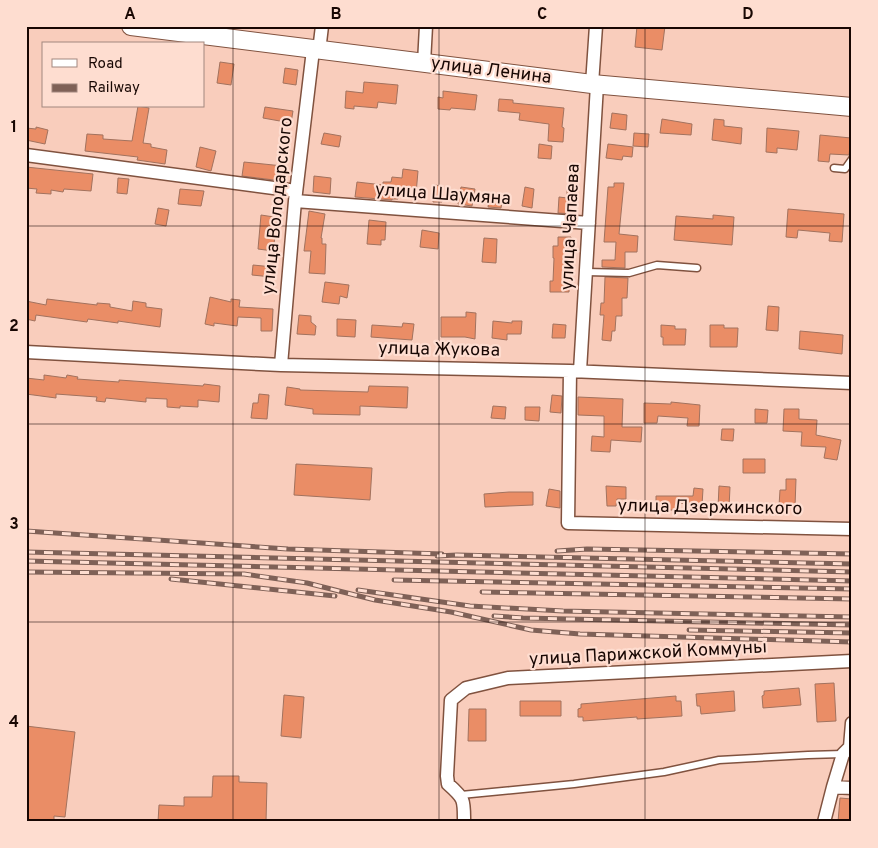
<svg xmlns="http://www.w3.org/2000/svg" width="878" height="848" viewBox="0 0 878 848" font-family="Overpass,sans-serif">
<rect width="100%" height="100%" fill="#f9cdbc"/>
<!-- building -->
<path fill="#ea8d66" stroke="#a2725e" d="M637 26H665L662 50 635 47Z
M220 62 234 64 231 85 217 83Z
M285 68 298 70 296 85 283 83Z
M364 82 398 85 396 104 378 102 377 108 354 106V109L345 108 346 91 363 93Z
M443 91 477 95 475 110 451 108 450 110 438 109V97L443 98Z
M499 99 513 100V103L564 108 562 127 564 128 563 142 548 141 549 124 519 120 520 113 498 111Z
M138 106 149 108 143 143 151 144V147L167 150 165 164 137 160 138 157 85 151 87 134 103 135V139L132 141Z
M265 107 293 111 291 123 263 118Z
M612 113 627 115 626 130 610 128Z
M662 119 692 124 691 135 660 133Z
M714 119 724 120V126L742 128 741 144 712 140Z
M36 127 48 130 45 144 26 140V128L36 129Z
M767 128 799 131 797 150 777 148V153L766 152Z
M324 133 341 136 339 147 321 144Z
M634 133 649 134 648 147 633 146Z
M820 135 851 138 849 155 830 154 829 162 818 161Z
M539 144 552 146 551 159 538 158Z
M608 144 633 147 632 157 623 156 622 160 606 158Z
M200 147 216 151 211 171 196 167Z
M244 162 283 166 282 181 242 176Z
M26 167 93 174 91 191 64 189 63 192 51 190V194L36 193 37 189 26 188Z
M403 169 418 171 416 194 399 192 398 199H392V200L355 197 357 182 383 185V182H391L392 177 402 178Z
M314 176 331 178 330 194 313 192Z
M118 178 129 179 127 194 117 193Z
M614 183H624L619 234 638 236 637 252H625V268L602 267V260H615L616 242H604L608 187H614Z
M434 185 443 186 442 202H433Z
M461 187 475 189 472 206 458 204Z
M525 187 534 189 532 208 522 206Z
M567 188H576L574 214 558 213 559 197 567 198Z
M180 189 204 191 201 206 178 204Z
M490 195 503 196 501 208 488 207Z
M158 208 169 210 166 226 155 224Z
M788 209 844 214 842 242 829 241 830 233 798 230 797 238 786 237Z
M309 211 325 214 321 238H322V244H326L325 274 309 273 311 251H304Z
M261 215 274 217V221H277L273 251 258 249Z
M713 215 734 217 732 245 674 240 676 216 713 219Z
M369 220 386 222 385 240H381V245L367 244Z
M422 230 439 233 438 249 420 247Z
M558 237H571L569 292H550V281H553L554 258H553V246H558Z
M484 238 497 239 496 263 482 262Z
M253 265 273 267 272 277 252 275Z
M605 277 628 278 627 298H622V316H616L615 331H612L611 341 602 340 604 315H600L601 303H604Z
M325 282 349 285 347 298 340 296 339 304 322 302Z
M210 297 231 302V299L240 300 239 307 273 309 272 331H261V318L238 317 237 326 214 323V326L205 324Z
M47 299 97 305V303L110 304V307L132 311 133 301 146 303V307L162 309 160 327 118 321V323L88 319 87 322 36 315 35 321 26 319V301L46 305Z
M768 306 779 307 778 331 766 330Z
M466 312 476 313 475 339 465 337H441V317H466Z
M299 315 311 316V322L316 326 315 335 297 334Z
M337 319 356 320 355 337 337 336Z
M493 321 512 323V321H522L521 334H507V340L492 338Z
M403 323 414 324 412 340 371 337 372 325 402 327Z
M553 324 566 325 565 338H552Z
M661 325 675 326V329H686L685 345H663V337H661Z
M710 325H724V328H738L737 347H710Z
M800 331 843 335 842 354 799 349Z
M44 375 66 378 67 375 78 377 77 379 119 382V380L203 386 204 384 220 386 219 402 198 400V407L180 406V408L167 407V399L146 398V402L106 398 105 402 96 401 97 397 56 394V398L26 394V378L44 380Z
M369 386 408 387 407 408 360 406V415L313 414V409L285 405 287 387 300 389V390L368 392Z
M259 394 269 395 267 419 251 418 253 403H258Z
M552 395 562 396 561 413 550 412Z
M578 397 623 399 622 427H642L641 442 611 440 610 452 591 451 592 436 604 437V416L578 415Z
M671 402 700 405 699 426H687L688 418 658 416 657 423H644V403L671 404Z
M493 406 506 407 505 419 491 418Z
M525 407H540L539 421 525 420Z
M755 409 768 410 767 423H755Z
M784 409H799V419L817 420 816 435 841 440 837 460 824 458 826 447 801 446 802 432 783 431Z
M722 429H734L733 441 721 440Z
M743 459H765V473H743Z
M296 464 372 468 370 500 294 495Z
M786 479H796L795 507 779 506 780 490H786Z
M606 486 626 487V499H617L616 506H607Z
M719 486 730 487 729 508H718Z
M694 488 703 489 702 505 678 503V510H656V496H693Z
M549 489 560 491V508L546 506Z
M509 492H533V505L485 507 484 494Z
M834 683 836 721 817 722 815 684Z
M799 688 801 705 763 708 762 696 764 695V691Z
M734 691 735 711 701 714 700 706H697L696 694Z
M284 695 304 697 301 738 281 736Z
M676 696V701H681L682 716 637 719V717L583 721V717H578V709L581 708V704Z
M520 701H561V716H520Z
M469 709H486V741H468Z
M26 726 75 732 65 817 54 816V822H26V791L28 773H26Z
M213 776H239V782L267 783 266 822H158L159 805 184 806V797H212Z
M840 798 852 799V822H838Z"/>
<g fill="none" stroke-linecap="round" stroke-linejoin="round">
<defs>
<path id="service" d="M834 168 845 169 852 159
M586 272 629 273 657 265 697 268
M461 795 574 784 664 772 719 760 808 755 843 754"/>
<path id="minor" d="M319 51 322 26
M424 63 426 26
M592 84 596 26
M26 155 296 191
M295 201 589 223
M26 352 281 365 570 371 852 383
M281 365 295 201 313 50
M570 371 568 523 852 529
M580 371 597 85
M833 787 852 788
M464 822C464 800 465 799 448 784L447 776 451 700 466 688 508 678 852 661
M824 822 833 787 843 754 850 747 852 723"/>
<path id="secondary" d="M131 26 592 84 852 107"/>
</defs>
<!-- service casing -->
<use href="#service" stroke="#80523f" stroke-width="9"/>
<!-- minor casing -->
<use href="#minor" stroke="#80523f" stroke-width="15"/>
<!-- secondary casing -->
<use href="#secondary" stroke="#80523f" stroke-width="20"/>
<!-- service -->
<use href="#service" stroke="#fff" stroke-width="6"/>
<!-- minor -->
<use href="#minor" stroke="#fff" stroke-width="12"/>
<!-- secondary -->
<use href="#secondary" stroke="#fff" stroke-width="18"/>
<defs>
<path id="rail" d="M26 531 288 549 442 554
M557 551 587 549 852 554
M26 552 852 572
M437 556 457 555 852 564
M26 561 852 581
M26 572 244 574 307 583 375 600 451 612 531 630 580 634 852 642
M171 579 335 596
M394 580 852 589
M358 590 470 606 563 611 852 617
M482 592 852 599
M494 616 523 618 852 625
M689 630 852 633"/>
</defs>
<!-- rail casing -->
<use href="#rail" stroke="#7f6157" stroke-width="5"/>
<!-- rail -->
<use href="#rail" stroke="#feddd0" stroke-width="3" stroke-dasharray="9" stroke-linecap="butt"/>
</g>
<!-- grid -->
<path fill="none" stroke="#180703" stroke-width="1" stroke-opacity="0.55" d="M233 26V822M439 26V822M645 26V822M26 226H852M26 424H852M26 622H852"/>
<g text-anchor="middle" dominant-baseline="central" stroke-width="4.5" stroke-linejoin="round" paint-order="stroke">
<!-- street labels -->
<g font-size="18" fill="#180703" stroke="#feddd0">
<text transform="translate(491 71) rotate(7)">улица Ленина</text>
<text transform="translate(443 195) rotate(4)">улица Шаумяна</text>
<text transform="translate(278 206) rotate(-84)">улица Володарского</text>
<text transform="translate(571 227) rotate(-87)">улица Чапаева</text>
<text transform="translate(439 350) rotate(1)">улица Жукова</text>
<text transform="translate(710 508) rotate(1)">улица Дзержинского</text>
<text transform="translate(648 654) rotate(-3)">улица Парижской Коммуны</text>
</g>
</g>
<!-- border -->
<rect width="878" height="848" fill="none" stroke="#feddd0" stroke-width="55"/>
<!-- legend -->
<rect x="42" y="42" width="162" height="65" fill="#feddd0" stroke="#a2877e"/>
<rect x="52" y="59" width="25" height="8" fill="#ffffff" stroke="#a2877e"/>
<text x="88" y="68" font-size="15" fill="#180703">Road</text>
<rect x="52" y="84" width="25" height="8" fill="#7f6157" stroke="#a2877e"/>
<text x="88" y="92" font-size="15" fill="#180703">Railway</text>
<rect x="28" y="28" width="822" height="792" fill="none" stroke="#180703" stroke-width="2"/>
<g font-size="16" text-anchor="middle" font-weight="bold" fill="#180703">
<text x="130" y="19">A</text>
<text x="336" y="19">B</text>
<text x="542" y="19">C</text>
<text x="748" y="19">D</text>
<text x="14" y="132">1</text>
<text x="14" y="331">2</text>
<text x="14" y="529">3</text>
<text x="14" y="727">4</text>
</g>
</svg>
